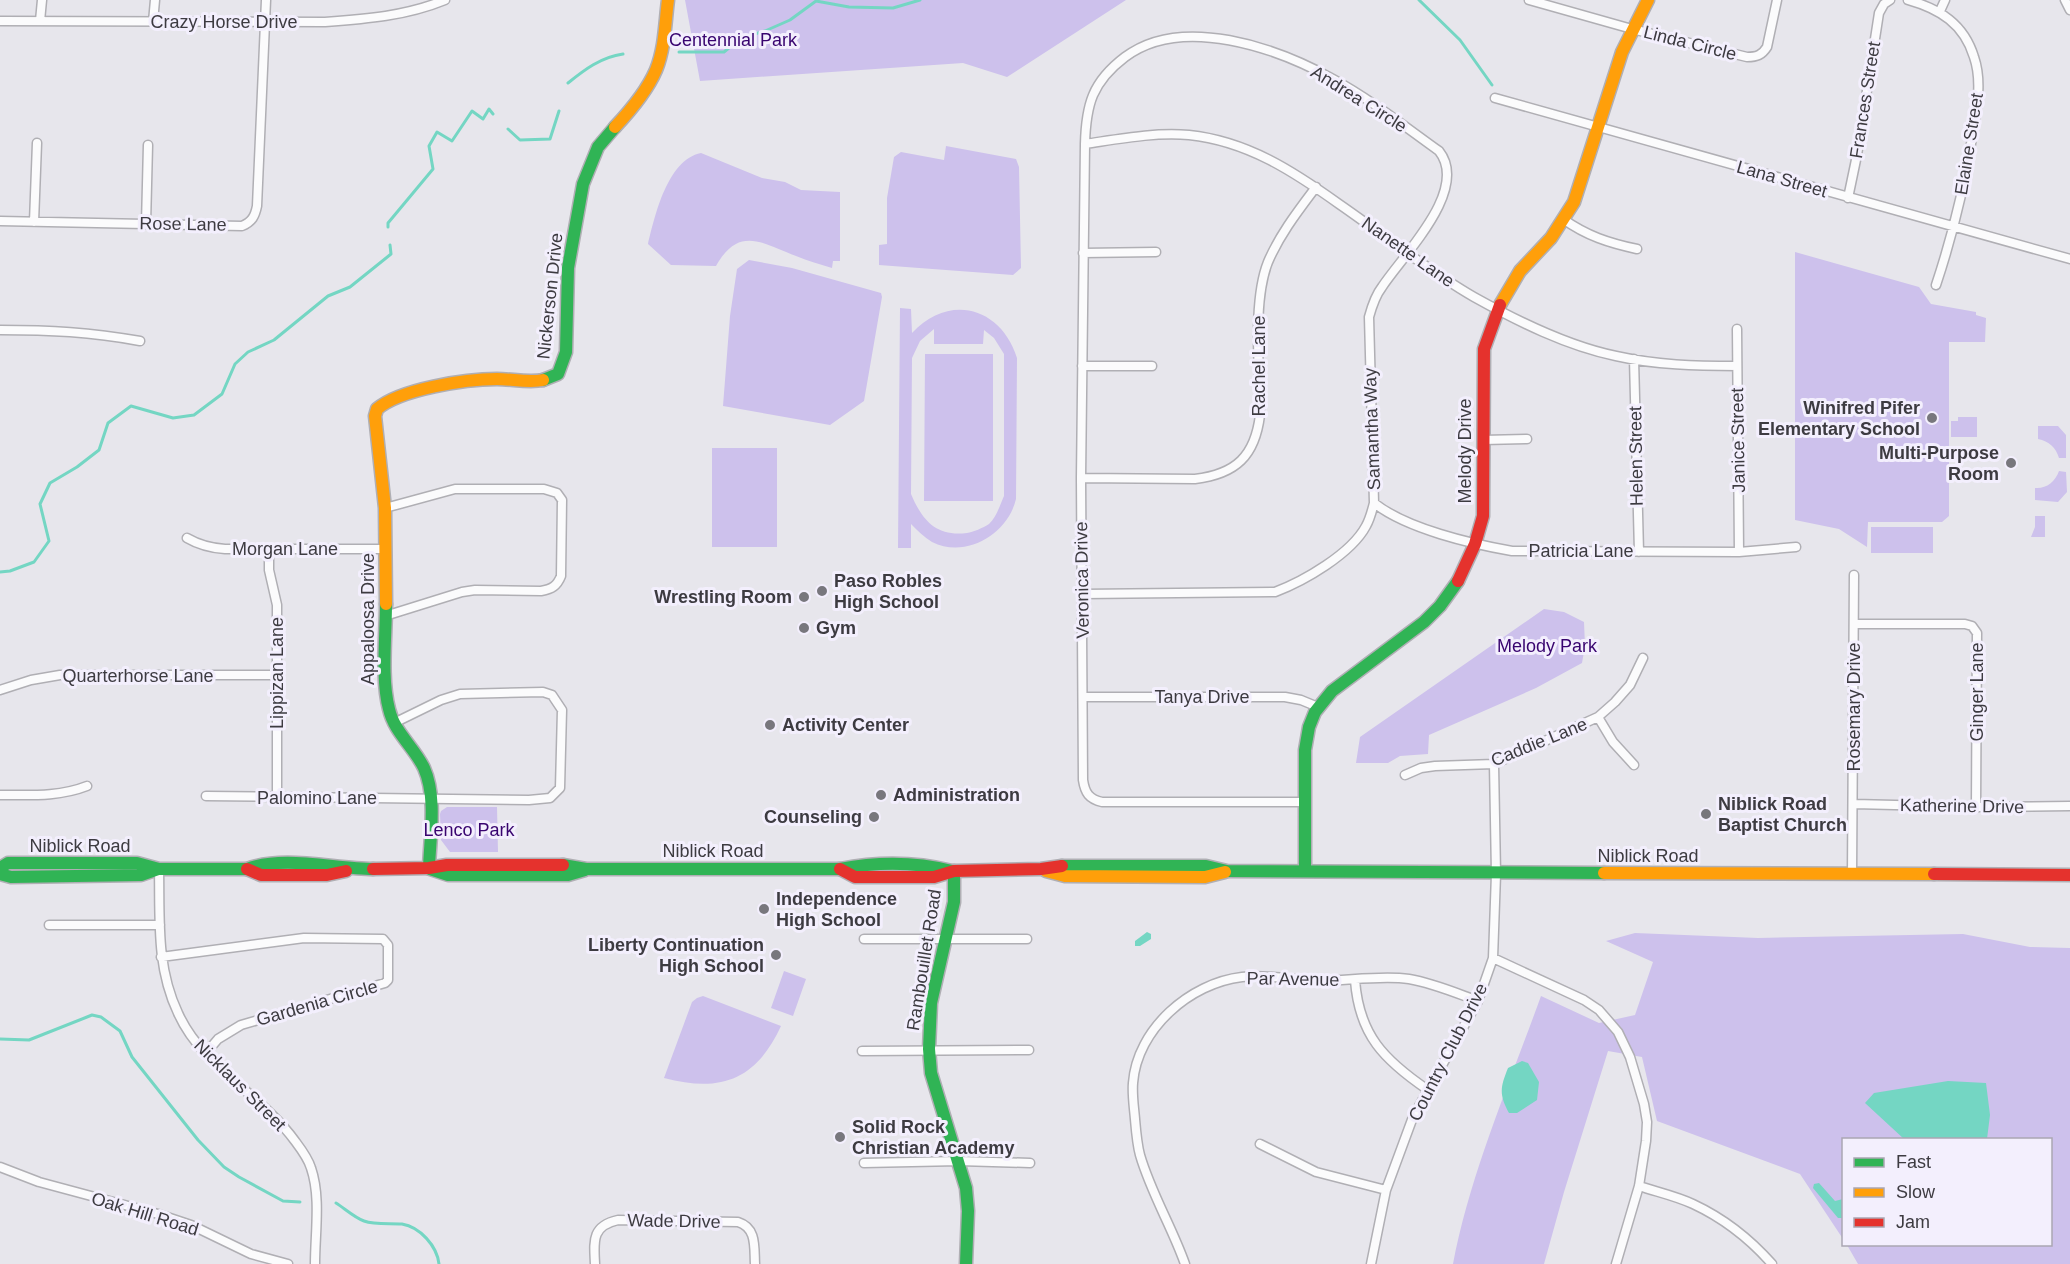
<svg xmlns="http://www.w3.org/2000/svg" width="2070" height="1264" viewBox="0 0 2070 1264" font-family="Helvetica,sans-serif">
<rect width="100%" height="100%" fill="#e7e6ec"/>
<!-- green -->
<path fill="#cdc1ec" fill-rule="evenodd" d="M685 0H1126L1007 77 963 63 700 81Z
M946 146 1016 159 1019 167 1021 268 1013 275 879 265V245L887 244V198L894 157 901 152 944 160Z
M701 153 762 178 785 182 801 190 840 192V261H833L832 268C820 264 808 261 796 256 762 243 739 225 716 266L671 265 648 244C655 216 667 160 701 153Z
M1795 252 1919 287 1931 304 1976 312V315L1986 318 1985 342H1949V516L1942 522H1868L1867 547 1839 529 1795 520Z
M749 260 792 268 881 293 882 297 864 401 830 425 723 406 730 316 737 269Z
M900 308 911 309 912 333C949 293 1001 307 1017 358L1016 499C1008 534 966 559 932 542 924 537 917 530 911 524V548H898ZM934 329V344H983L984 330 994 338 1004 354V496C1000 505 996 518 989 524 983 528 973 532 967 533 936 537 922 520 911 494L912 358 920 341Z
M925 354H993V501H924Z
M1958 417H1977V437H1951V421H1958Z
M2038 426H2058L2066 435V458H2059C2056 448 2049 441 2038 439Z
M712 448H777V547H712Z
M2059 471 2066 472 2067 492 2058 502 2035 500V488C2046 489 2055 482 2059 471Z
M2035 516H2045V537H2031L2035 527Z
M1871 527H1933V553H1871Z
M1544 609 1564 612 1584 622 1585 646 1582 663 1536 688 1429 735 1428 754 1400 756 1388 763H1356L1360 737Z
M447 807H497L498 852H450L441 840 440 814 441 811Z
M1635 933 1758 938 1963 934 2030 947 2070 948V1264H1858L1847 1245 2050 1244V1140H1844L1843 1239 1800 1174 1657 1121 1642 1057 1608 1051 1564 1192 1544 1264H1453C1470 1174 1510 1082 1541 996L1599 1023 1635 1015 1653 962 1606 941Z
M784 971 806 979 793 1016 771 1008Z
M703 996 781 1026C756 1080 721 1093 664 1078L692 1002 697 998Z"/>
<!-- water -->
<path fill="#74d6c3" d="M1147 932 1151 934V939L1140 946H1135V941Z
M1522 1061 1528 1063 1539 1082 1537 1100 1517 1113H1509C1499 1094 1500 1088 1508 1068Z
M1948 1081 1986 1083 1990 1115 1987 1139H1904L1865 1103 1874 1093Z
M1819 1183 1835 1201 1843 1199V1218H1838L1813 1188 1814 1184Z"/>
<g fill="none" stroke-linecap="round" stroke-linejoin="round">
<!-- stream -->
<path stroke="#74d6c3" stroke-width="3" d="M1419 0 1460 40 1492 85
M679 52H724L741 38 765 31 790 20 816 1 849 7 893 8 920 0
M568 83C584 70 601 57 623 54
M508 129 520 140 550 139 559 111
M388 227V223L433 169 429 146 437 132 452 141 472 111 483 119 489 109 493 114
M0 572 10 571 34 562 49 541 40 504 50 483 77 467 99 450 108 423 131 406 173 418 194 415 222 394 235 364 248 352 274 340 328 296 350 287 391 254 390 245
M0 1039 29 1040 92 1015 101 1017 120 1031 132 1057 198 1140 224 1167 239 1177 283 1201 300 1202
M336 1203C344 1208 355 1218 364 1221 375 1225 390 1223 402 1224 420 1227 437 1246 439 1264"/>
<defs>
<path id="street" d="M1529 0 1632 29 1747 57C1757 57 1762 55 1767 47L1777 0
M1908 0C1940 9 1964 24 1974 57 1983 83 1976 112 1972 138 1964 188 1952 237 1936 285
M2065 0 2070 10
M1940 11 1945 0
M0 21 325 22C366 19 406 16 445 0
M40 21 42 0
M153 22 155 0
M1495 98 2070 259
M1085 144C1119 139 1154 132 1189 135 1247 141 1293 171 1339 204 1384 235 1427 270 1474 297 1517 321 1567 346 1616 356 1656 365 1696 366 1737 366
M1848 198 1857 155 1879 13 1884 4 1890 0
M1563 219C1587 236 1609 243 1637 249
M0 221 242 226C252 222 255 216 257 206L266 0
M34 222 37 143
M146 224 148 145
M1083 253 1156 252
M1737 329 1739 552
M0 330C50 330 90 332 140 341
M1634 359 1639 552
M1082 366H1152
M1483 440 1527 439
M1081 478 1195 479C1236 474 1255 456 1260 415 1260 371 1252 302 1268 262 1280 234 1298 211 1316 187
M1374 503C1407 529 1472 544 1512 551L1739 552 1796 547
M385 508 455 489H544L557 493 562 500 561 576C557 586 552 589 541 591L475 590 462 592 385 616
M187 538C199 545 210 548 225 549H385
M269 549V570L277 605V797
M1083 594 1275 592C1304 581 1351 554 1366 526 1370 519 1372 511 1374 503L1369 317C1372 306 1375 296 1382 287 1403 255 1470 190 1439 151 1404 126 1370 99 1333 79 1277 48 1182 14 1125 57 1092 82 1086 105 1085 144L1081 478 1083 780C1085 793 1089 799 1102 802H1305
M1854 624H1965L1972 626 1977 633 1976 807
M0 690 31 680 60 675H277
M1084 697H1285L1301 700 1318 707
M1598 717 1613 742 1634 765
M1405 775 1421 768 1435 766 1494 764 1598 717 1615 702 1630 685 1643 658
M0 795C30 795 59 797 87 786
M206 796 529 800 550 798 560 788 562 710 552 695 543 692 460 694 441 700 394 723
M1854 804 1976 807 2070 806
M159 869C160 919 156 967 178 1013 202 1067 261 1094 295 1141 301 1149 308 1158 311 1168 321 1197 315 1233 315 1264
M1852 875 1854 575
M49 925H160
M864 939H1027
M161 957 304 938 383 939 388 945V980L385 983 241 1025 218 1039 206 1053
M1493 958 1584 1000 1599 1010 1618 1032 1630 1057 1644 1104 1647 1122 1646 1141 1639 1186 1616 1264
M1355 980C1359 1035 1384 1060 1428 1090
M862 1051 1029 1050
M1260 1144 1316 1172 1386 1190
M864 1163 959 1161 1030 1163
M0 1167 39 1182 158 1214 191 1225 251 1254 288 1264
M1639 1186C1657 1192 1676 1196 1693 1204 1723 1218 1750 1239 1772 1264
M595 1264C594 1242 591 1226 618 1220L738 1222C757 1228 754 1247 755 1264
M1185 1264C1172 1227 1151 1193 1140 1155 1137 1144 1136 1131 1135 1119 1134 1107 1132 1095 1133 1083 1137 1029 1190 983 1242 977 1267 974 1293 980 1319 981 1348 981 1380 975 1409 979 1433 983 1456 993 1478 1001
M1371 1264 1386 1190 1413 1117 1478 1001 1493 958 1496 874 1494 764"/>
<path id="fast" d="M543 380 558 374 566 352 568 268 583 184 598 147 615 127
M386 604C386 636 381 679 389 709 394 732 414 747 424 768 437 797 430 837 429 868
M563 865 586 869H840C876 862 916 862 952 871
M1062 866H1206L1227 871 1604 873
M0 868 8 863H137L159 869H247C284 855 334 869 373 869
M430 869 448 875H568L585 870
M954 871V902L931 1003 929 1049 931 1073 966 1188 968 1211 966 1264
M1305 871V750L1309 727 1315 712 1332 691 1424 622 1440 606 1458 581
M0 874 11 877 141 875 158 869"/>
<path id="slow" d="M615 127C631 110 647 91 656 70 665 48 665 23 668 0
M1500 305 1520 271 1551 238 1574 202 1622 52 1648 0
M386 604 385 508 375 416 377 409C400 389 466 379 497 379 512 379 529 383 543 380
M1046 871 1065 876 1205 877 1225 872
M1604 873 1934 874"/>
<path id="jam" d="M1458 581 1475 544 1483 516 1484 349 1500 305
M247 869 261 875H327L346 871
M373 869 429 868 447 865H563
M840 869 855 877H934L954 871 1041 869 1062 866
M1934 874 2070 875"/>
</defs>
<!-- street casing -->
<use href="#street" stroke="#b0afb4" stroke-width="11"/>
<!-- fast casing -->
<use href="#fast" stroke="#b0afb4" stroke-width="15"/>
<!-- slow casing -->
<use href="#slow" stroke="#b0afb4" stroke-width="15"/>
<!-- jam casing -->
<use href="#jam" stroke="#b0afb4" stroke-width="15"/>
<!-- street -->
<use href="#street" stroke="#fbfbfc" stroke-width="8"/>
<!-- fast -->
<use href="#fast" stroke="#30b455" stroke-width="12"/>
<!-- slow -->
<use href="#slow" stroke="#ff9f0a" stroke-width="12"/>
<!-- jam -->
<use href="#jam" stroke="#e5322d" stroke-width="12"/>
</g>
<!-- markers -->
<g fill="#78777d" stroke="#f3effd" stroke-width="2">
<circle cx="1932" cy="418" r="6"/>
<circle cx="2011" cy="463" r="6"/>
<circle cx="822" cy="591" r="6"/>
<circle cx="804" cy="597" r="6"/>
<circle cx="804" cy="628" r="6"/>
<circle cx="770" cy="725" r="6"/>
<circle cx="881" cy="795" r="6"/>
<circle cx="1706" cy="814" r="6"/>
<circle cx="874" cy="817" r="6"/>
<circle cx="764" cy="909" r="6"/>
<circle cx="776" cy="955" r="6"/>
<circle cx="840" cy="1137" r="6"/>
</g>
<g text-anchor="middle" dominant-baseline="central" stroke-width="6" stroke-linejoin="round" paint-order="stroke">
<!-- street labels -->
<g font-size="18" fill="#3d3b41" stroke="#f3effd">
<text x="224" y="22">Crazy Horse Drive</text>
<text transform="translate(1690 43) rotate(14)">Linda Circle</text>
<text transform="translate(1359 99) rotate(32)">Andrea Circle</text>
<text transform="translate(1865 100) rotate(-81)">Frances Street</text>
<text transform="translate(1969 144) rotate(-81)">Elaine Street</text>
<text transform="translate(1782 179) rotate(16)">Lana Street</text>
<text transform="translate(183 224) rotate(1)">Rose Lane</text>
<text transform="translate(1408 252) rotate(35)">Nanette Lane</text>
<text transform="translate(550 296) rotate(-84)">Nickerson Drive</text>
<text transform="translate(1259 366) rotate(-90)">Rachel Lane</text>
<text transform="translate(1372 429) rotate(-92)">Samantha Way</text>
<text transform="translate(1738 440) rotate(-91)">Janice Street</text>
<text transform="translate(1465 451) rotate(-90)">Melody Drive</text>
<text transform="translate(1636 456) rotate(-91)">Helen Street</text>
<text x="285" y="549">Morgan Lane</text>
<text x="1581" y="551">Patricia Lane</text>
<text transform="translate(1082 580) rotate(-91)">Veronica Drive</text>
<text transform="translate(368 619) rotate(-90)">Appaloosa Drive</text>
<text transform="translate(277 673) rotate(-90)">Lippizan Lane</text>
<text x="138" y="676">Quarterhorse Lane</text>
<text transform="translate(1977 692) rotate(-90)">Ginger Lane</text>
<text x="1202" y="697">Tanya Drive</text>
<text transform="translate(1854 707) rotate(-90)">Rosemary Drive</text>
<text transform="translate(1539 742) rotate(-22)">Caddie Lane</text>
<text x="317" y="798">Palomino Lane</text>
<text transform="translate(1962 806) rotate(1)">Katherine Drive</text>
<text x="80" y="846">Niblick Road</text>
<text x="713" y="851">Niblick Road</text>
<text x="1648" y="856">Niblick Road</text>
<text transform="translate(924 960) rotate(-81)">Rambouillet Road</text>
<text transform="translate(1293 979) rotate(1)">Par Avenue</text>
<text transform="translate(317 1003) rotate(-16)">Gardenia Circle</text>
<text transform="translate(1448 1052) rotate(-63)">Country Club Drive</text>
<text transform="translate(240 1085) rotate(45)">Nicklaus Street</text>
<text transform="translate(145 1214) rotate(17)">Oak Hill Road</text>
<text transform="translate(674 1221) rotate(1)">Wade Drive</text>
</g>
<!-- park labels -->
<g font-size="18" fill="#38046f" stroke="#f3effd">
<text x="733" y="40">Centennial Park</text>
<text x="1547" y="646">Melody Park</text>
<text x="469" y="830">Lenco Park</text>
</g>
<!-- poi labels -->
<g font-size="18" font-weight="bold" fill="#3d3b41" stroke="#f3effd" text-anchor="start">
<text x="1920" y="408" text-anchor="end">Winifred Pifer<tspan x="1920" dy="21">Elementary School</tspan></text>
<text x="1999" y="453" text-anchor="end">Multi-Purpose<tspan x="1999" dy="21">Room</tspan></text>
<text x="834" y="581">Paso Robles<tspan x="834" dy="21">High School</tspan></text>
<text x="792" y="597" text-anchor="end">Wrestling Room</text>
<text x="816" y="628">Gym</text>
<text x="782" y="725">Activity Center</text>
<text x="893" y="795">Administration</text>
<text x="1718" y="804">Niblick Road<tspan x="1718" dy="21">Baptist Church</tspan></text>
<text x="862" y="817" text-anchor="end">Counseling</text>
<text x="776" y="899">Independence<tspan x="776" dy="21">High School</tspan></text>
<text x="764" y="945" text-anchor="end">Liberty Continuation<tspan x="764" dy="21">High School</tspan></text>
<text x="852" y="1127">Solid Rock<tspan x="852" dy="21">Christian Academy</tspan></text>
</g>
</g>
<!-- legend -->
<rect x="1842" y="1138" width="210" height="108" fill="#f3effd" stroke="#aaa7b2" stroke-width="1.5"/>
<rect x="1854" y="1158" width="30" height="9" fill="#30b455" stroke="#aaa7b2" stroke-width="1.5"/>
<text x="1896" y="1168" font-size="18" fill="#3d3b41">Fast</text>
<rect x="1854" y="1188" width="30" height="9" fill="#ff9f0a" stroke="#aaa7b2" stroke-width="1.5"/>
<text x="1896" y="1198" font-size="18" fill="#3d3b41">Slow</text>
<rect x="1854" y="1218" width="30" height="9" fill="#e5322d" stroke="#aaa7b2" stroke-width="1.5"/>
<text x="1896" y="1228" font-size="18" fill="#3d3b41">Jam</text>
</svg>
